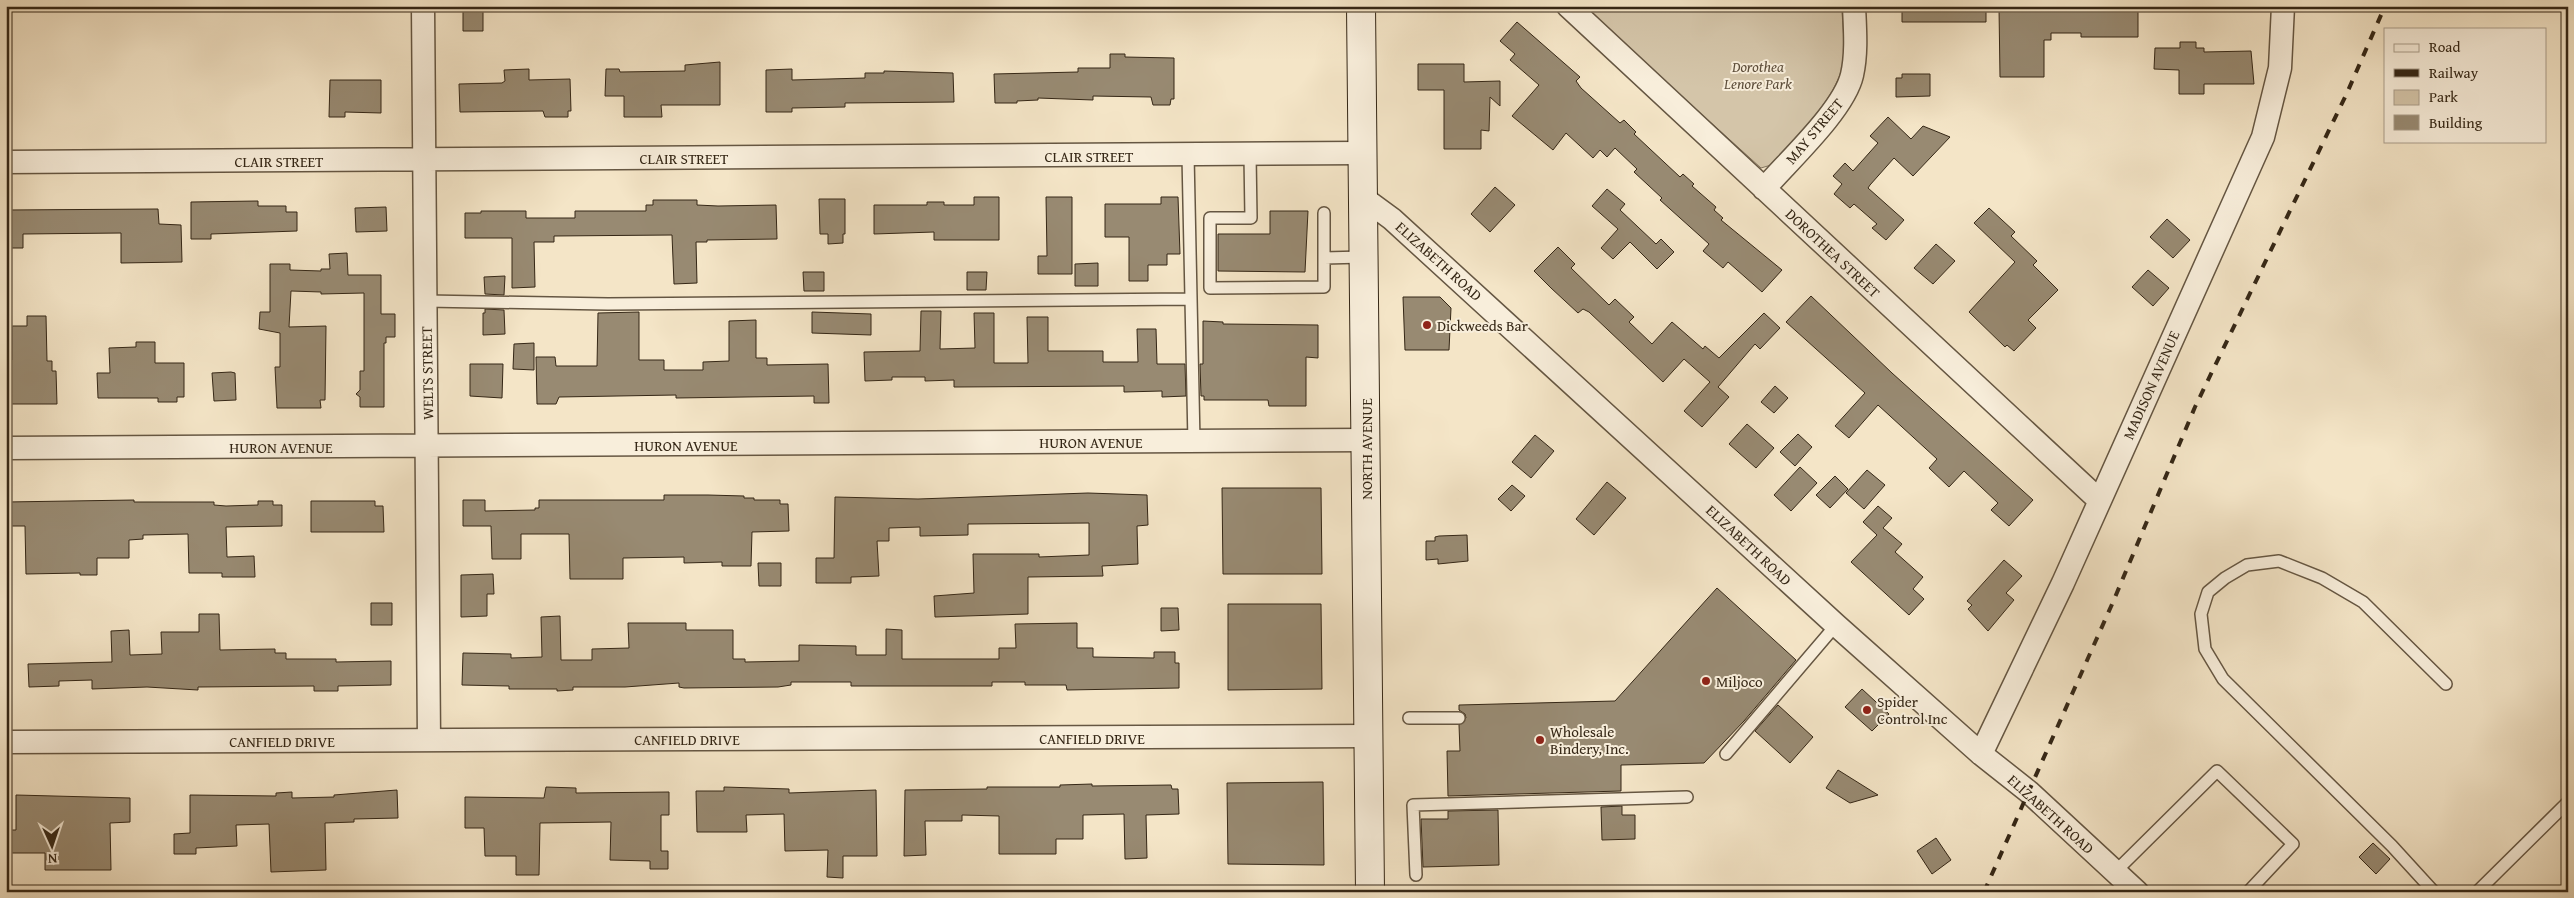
<svg xmlns="http://www.w3.org/2000/svg" width="2574" height="898" viewBox="0 0 2574 898" font-family="'Gentium Book Plus',serif">
<rect width="100%" height="100%" fill="#f4e5c7"/>
<filter id="stains"><feTurbulence type="fractalNoise" baseFrequency=".004" numOctaves="4"/><feColorMatrix values="0 0 0 0 .2 0 0 0 0 .09 0 0 0 0 .02 0 0 0 .5 -.17"/></filter>
<radialGradient id="worn" r=".72"><stop offset=".6" stop-color="#630" stop-opacity="0"/><stop offset="1" stop-color="#630" stop-opacity=".3"/></radialGradient>
<!-- green -->
<path fill="#d4c5a9" stroke="#847660" d="M1582 6H1842C1842 25 1846 46 1843 64 1836 100 1794 138 1771 165L1761 168Z"/>
<!-- building -->
<path fill="#988a72" stroke="#352716" d="M463 6H483V31H463Z
M1902 6H1986V22H1902Z
M2115 6V11H2138V37H2081V33H2051V40H2044V77H2000L1999 8Z
M1517 22 1580 77 1576 81 1581 88 1620 123 1624 120 1636 132 1634 134 1680 177 1683 174 1694 184 1692 186 1716 207 1714 210 1723 218 1721 220 1782 270 1762 292 1728 262 1723 268 1703 251 1709 244 1660 200 1662 198 1634 172 1637 169 1615 148 1607 157 1600 150 1593 158 1566 133 1553 150 1512 116 1539 85 1510 60 1515 54 1500 41Z
M2180 42H2196V48H2204V52L2251 51 2254 84H2204V94H2179V70L2154 69 2155 48H2180Z
M1110 54H1125V57L1174 58V99H1171L1170 105H1153L1151 97 1093 96V100L1038 98V100L1017 101V103H995L994 74 1078 72V68H1110Z
M720 62V105H661L662 117H624V96H605L606 69H619L620 72 685 71V65Z
M1418 64H1464V82L1500 81V106L1490 97 1489 131 1481 130V149H1444V90H1418Z
M529 69V80L570 79 571 111H568V117H545L543 111 460 112 459 84 502 83 505 81 504 70Z
M792 69V80L865 78V73H884V71L953 73 954 102 845 103V107L792 108V112H766V70Z
M1902 74H1930V96L1896 97V78H1902Z
M330 80H381V113L345 112V117H329Z
M1888 117 1911 139 1923 126 1950 137 1913 176 1894 158 1870 185 1868 188 1904 220 1886 240 1872 228 1877 224 1854 204 1850 208 1834 194 1842 184 1833 176 1845 163 1853 171 1878 143 1870 136Z
M1495 187 1515 205 1490 232 1471 214Z
M1607 189 1625 204 1620 210 1656 244 1661 239 1674 252 1657 269 1630 242 1613 259 1601 248 1618 229 1592 206Z
M974 197H999V240H934V232L874 234V205H927V202H944V205H974Z
M1046 197H1072V274H1038V256H1047Z
M1161 197H1178L1180 254H1167V265H1148V281H1129V237H1105V204H1161Z
M819 199H845V234H843V243L828 244V234H820Z
M653 200H697V205L718 206 776 205 777 239 707 240V242H696L697 283 674 284 672 235 554 236V242H534L535 287 512 288V238H465V213H481V211H526V218H575V211H646V205H653Z
M258 201V206H286V212H297V231L211 234V239H191V202Z
M386 207 387 231 356 232 355 208Z
M1989 208 2015 232 2011 236 2037 261 2033 265 2058 290 2028 320 2036 328 2014 351 2007 345 2005 347 1969 312 2015 262 1974 223Z
M158 209 159 224 181 225 182 262 121 263V233L23 234V248H7V210Z
M1270 211H1308L1305 272 1218 271V234H1270Z
M2167 219 2190 240 2173 258 2150 237Z
M1936 244 1955 261 1933 284 1914 268Z
M1558 247 1575 264 1571 268 1609 305 1615 299 1634 317 1629 322 1652 344 1672 322 1703 349 1705 346 1719 358 1764 313 1780 328 1760 349 1755 344 1718 387 1729 397 1702 427 1684 411 1710 382 1684 359 1663 382 1589 312 1583 309 1578 313 1551 288 1534 271Z
M347 253 348 275H381V314H395V337H386V343H384V407H360V397L356 394 360 390V371H364V293L321 294V292L291 291 289 327 326 326 325 400H320L321 408H277L275 367H280V333L259 329 260 312H270V264H290V270L321 271V269H330L329 254Z
M1098 263V286H1075V264Z
M2148 270 2169 288 2153 306 2132 287Z
M803 272H824V291H804Z
M967 272H987L986 290H967Z
M505 276 504 295 485 294 484 277Z
M1811 296 1892 373 2033 500 2009 526 1991 510 1998 503 1964 471 1949 487 1929 468 1937 459 1878 405 1849 438 1835 426 1865 393 1786 322Z
M1403 297H1440L1451 308 1449 350H1405Z
M485 309 504 310 505 334 483 335V313H485Z
M921 311H941L940 349 975 348 974 313H994V363H1028L1027 317H1048V351H1103V362H1138L1137 329H1156L1157 364H1185L1186 396 1162 397V391L1124 392V386L954 387V380L925 381V377H892V380L865 381 864 352 920 351Z
M639 312V360H664V370H703V362L729 361V321L756 320V358H767V365L828 364 829 403H814V396L676 398V395L559 397 556 404H537L536 357H555L556 366H597L598 313Z
M812 312 871 314V335L812 333Z
M27 316H46L47 361H52V371H56L57 404H6V360H12V326H27Z
M1203 321 1223 322V324L1318 325V358L1306 357V406H1269L1268 400H1204V396H1201L1200 364H1203Z
M136 342H155V363H184V397H177V402H158V398H98L97 373H110L109 348 136 347Z
M534 343V370L513 369 514 344Z
M470 364H503L502 398 470 396Z
M231 372 235 373 236 400 214 401 212 373Z
M1775 386 1788 398 1774 413 1761 402Z
M1747 424 1774 448 1756 468 1729 444Z
M1798 434 1812 447 1795 466 1780 452Z
M1535 435 1554 451 1531 478 1512 462Z
M1800 467 1817 483 1791 511 1774 495Z
M1867 470 1885 485 1864 509 1846 493Z
M1835 476 1848 489 1830 508 1816 495Z
M1607 482 1626 498 1594 535 1576 519Z
M1512 485 1525 496 1511 511 1498 499Z
M1222 488H1321L1322 574H1223Z
M1088 493 1147 495 1148 525 1137 526 1138 564 1102 566 1103 576 1028 577V614L935 617 934 596 974 593 973 554H1039V557L1089 555V523L968 524V535L920 536V527L889 528V541H877L879 576 851 577V583H816V558H834L835 497 918 499Z
M664 495H708L744 496V498H754V500H780V504H788L789 531 752 532 751 566H722V562L684 563V557L623 558V579H570L569 534H521V559H492L491 526H463V500H485V511L535 510V508H539V500H664Z
M134 500V502H214V505L226 506 258 505V501H273V505H282V526L226 527 227 557 254 556 255 577H222V573H189L188 534 143 535V539L129 540V558H97V575H80V573L26 574 25 526H6V502Z
M311 501H375V506H383L384 532H311Z
M1878 506 1892 518 1883 528 1902 544 1895 552 1923 577 1913 589 1924 599 1909 615 1851 562 1877 535 1863 522Z
M1467 535 1468 561 1438 564V559L1426 560V541H1435V537L1439 536Z
M2004 560 2022 576 2006 593 2014 600 1988 631 1968 609 1972 605 1967 601Z
M758 563H781V586H759Z
M493 574 494 594H487V616L461 617V575Z
M1717 588 1796 660 1744 721 1704 763 1621 765V791L1448 796 1447 751H1460L1459 725 1466 718 1465 714 1459 710V705L1615 701Z
M371 603H392V625H371Z
M1228 604H1321L1322 689 1228 690Z
M1161 608H1178L1179 630 1161 631Z
M199 614H219L220 650 275 649V653H286V659H336V662L391 661V685L338 686V691H314V686L198 687V690L147 687 92 689V680L59 681V686L29 687 28 664 112 662 111 631 129 630 130 655 162 654 161 632H199Z
M560 616 561 660H592V649L629 648 628 623H686V630H733V659H745V662L799 661V645L856 646V655H886V629L902 630V659H999V648H1016L1015 624 1077 623V648H1093V657L1154 658V652H1175V663H1179V688L1067 690 1066 685H1025V682H992V686H851V682H791V685L778 687 684 688 679 687V683L625 687H573V690L557 691V689H509V686L462 685 463 653 511 654V658L542 657 541 617Z
M1862 689 1889 714 1872 731 1845 707Z
M1778 705 1813 737 1790 763 1755 731Z
M1838 770 1878 795 1850 803 1826 788Z
M1323 782 1324 865 1228 864 1227 783Z
M1092 784V786L1171 785 1172 789H1178L1179 814 1146 815 1147 858 1125 859 1124 814 1083 815V839H1056V854H999V816L962 815V821H925L926 855 904 856 905 790 987 789V787H1060V785Z
M546 787 576 788V793L669 792V815H661V851H668V869H650V861L610 860 611 822 540 823 539 875H516V856H485L484 828H465V797L544 798Z
M724 787 789 789V793L876 790 877 856H843V878L827 877 828 850 785 851 784 814 746 815 747 832H697L696 791H724Z
M397 790 398 818 354 819V822L325 823 326 870 271 872 269 824 236 825 237 846 196 848V854H174V834L190 833V795L276 796V793L292 792V798L334 797V795Z
M16 795 130 798V822L110 823 111 870H45V853H6V830H16Z
M1622 806V815H1635V839L1602 840 1601 807Z
M1498 810 1499 865 1423 867 1421 819H1448V811Z
M1936 838 1951 860 1932 874 1917 851Z
M2373 843 2390 859 2376 874 2359 857Z"/>
<g fill="none" stroke-linecap="round" stroke-linejoin="round">
<defs>
<path id="lane" d="M1188 155 1194 442
M1250 155 1251 218H1210V288L1324 287V213
M1324 258 1363 257
M426 301 608 304 1191 299
M1409 718H1459
M1726 754 1836 625
M2115 872 2217 771 2293 844 2248 892
M1416 875 1413 805 1687 797
M2434 892 2392 846 2223 679 2205 649 2201 614 2208 592 2225 578 2247 565 2279 561 2322 578 2363 602 2446 684
M2477 892 2568 802"/>
<path id="street" d="M423 6 429 740
M1568 6 2099 500
M6 162 1362 153
M1764 189C1788 161 1844 110 1852 75 1857 53 1855 29 1854 6
M1362 197 1392 219 1836 625 1981 754 2029 792 2137 892
M6 448 1366 440
M6 742 1368 736
M1981 754 2063 583 2263 137 2280 68 2283 6"/>
<path id="secondary" d="M1361 6 1370 892"/>
</defs>
<!-- lane casing -->
<use href="#lane" stroke="#655642" stroke-width="14"/>
<!-- street casing -->
<use href="#street" stroke="#655642" stroke-width="25"/>
<!-- secondary casing -->
<use href="#secondary" stroke="#352716" stroke-width="30"/>
<!-- lane -->
<use href="#lane" stroke="#f8eedb" stroke-width="11"/>
<!-- street -->
<use href="#street" stroke="#f8eedb" stroke-width="22"/>
<!-- secondary -->
<use href="#secondary" stroke="#f8eedb" stroke-width="28"/>
<!-- rail -->
<path stroke="#352716" stroke-width="4" stroke-dasharray="9 9" stroke-linecap="butt" d="M1984 892 2113 602 2195 407 2347 93 2385 6"/>
</g>
<!-- markers -->
<g fill="#8f2418" stroke="#f8eedb" stroke-width="2">
<circle cx="1427" cy="325" r="5"/>
<circle cx="1706" cy="681" r="5"/>
<circle cx="1867" cy="710" r="5"/>
<circle cx="1540" cy="740" r="5"/>
</g>
<g text-anchor="middle" dominant-baseline="central" stroke-width="4" stroke-linejoin="round" paint-order="stroke">
<!-- park labels -->
<g font-size="15" font-style="italic" fill="#5d4e3b" stroke="#f8eedb">
<text x="1758" y="66">Dorothea<tspan x="1758" dy="17">Lenore Park</tspan></text>
</g>
<!-- street labels -->
<g font-size="15" fill="#352716" stroke="#f8eedb">
<text transform="translate(1814 131) rotate(-50)">MAY STREET</text>
<text x="1089" y="156">CLAIR STREET</text>
<text x="684" y="158">CLAIR STREET</text>
<text x="279" y="161">CLAIR STREET</text>
<text transform="translate(1833 253) rotate(43)">DOROTHEA STREET</text>
<text transform="translate(1439 261) rotate(42)">ELIZABETH ROAD</text>
<text transform="translate(427 373) rotate(-91)">WELTS STREET</text>
<text transform="translate(2151 385) rotate(-66)">MADISON AVENUE</text>
<text x="1091" y="442">HURON AVENUE</text>
<text x="686" y="445">HURON AVENUE</text>
<text x="281" y="447">HURON AVENUE</text>
<text transform="translate(1366 449) rotate(-90)">NORTH AVENUE</text>
<text transform="translate(1749 545) rotate(43)">ELIZABETH ROAD</text>
<text x="1092" y="738">CANFIELD DRIVE</text>
<text x="687" y="739">CANFIELD DRIVE</text>
<text x="282" y="741">CANFIELD DRIVE</text>
<text transform="translate(2051 814) rotate(42)">ELIZABETH ROAD</text>
</g>
<!-- poi labels -->
<g font-size="15" fill="#352716" stroke="#f8eedb" text-anchor="start">
<text x="1437" y="325">Dickweeds Bar</text>
<text x="1716" y="681">Miljoco</text>
<text x="1877" y="701">Spider<tspan x="1877" dy="17">Control Inc</tspan></text>
<text x="1550" y="731">Wholesale<tspan x="1550" dy="17">Bindery, Inc.</tspan></text>
</g>
</g>
<!-- margin -->
<rect width="2574" height="898" fill="none" stroke="#f4e5c7" stroke-width="25"/>
<rect x="8" y="8" width="2559" height="883" fill="none" stroke="#352716" stroke-width="2.5"/>
<rect x="12" y="12" width="2549" height="873" fill="none" stroke="#352716"/>
<!-- legend -->
<rect x="2384" y="28" width="162" height="115" fill="#f8eedb" stroke="#aa9e8c"/>
<rect x="2394" y="44" width="25" height="8" fill="#f8eedb" stroke="#aa9e8c"/>
<text x="2429" y="52" font-size="15" fill="#352716">Road</text>
<rect x="2394" y="69" width="25" height="8" fill="#352716" stroke="#aa9e8c"/>
<text x="2429" y="78" font-size="15" fill="#352716">Railway</text>
<rect x="2394" y="90" width="25" height="15" fill="#d4c5a9" stroke="#aa9e8c"/>
<text x="2429" y="102" font-size="15" fill="#352716">Park</text>
<rect x="2394" y="115" width="25" height="15" fill="#988a72" stroke="#aa9e8c"/>
<text x="2429" y="128" font-size="15" fill="#352716">Building</text>
<!-- north arrow -->
<g transform="translate(52 846) rotate(177)" stroke="#f8eedb" stroke-width="4" paint-order="stroke">
<path d="M0-4L9 19L0 12L-9 19Z" fill="#352716"/>
<text y="-8" font-size="14" font-weight="bold" text-anchor="middle" fill="#352716">N</text>
</g>
<rect width="100%" height="100%" filter="url(#stains)"/>
<rect width="100%" height="100%" fill="url(#worn)"/>
</svg>
